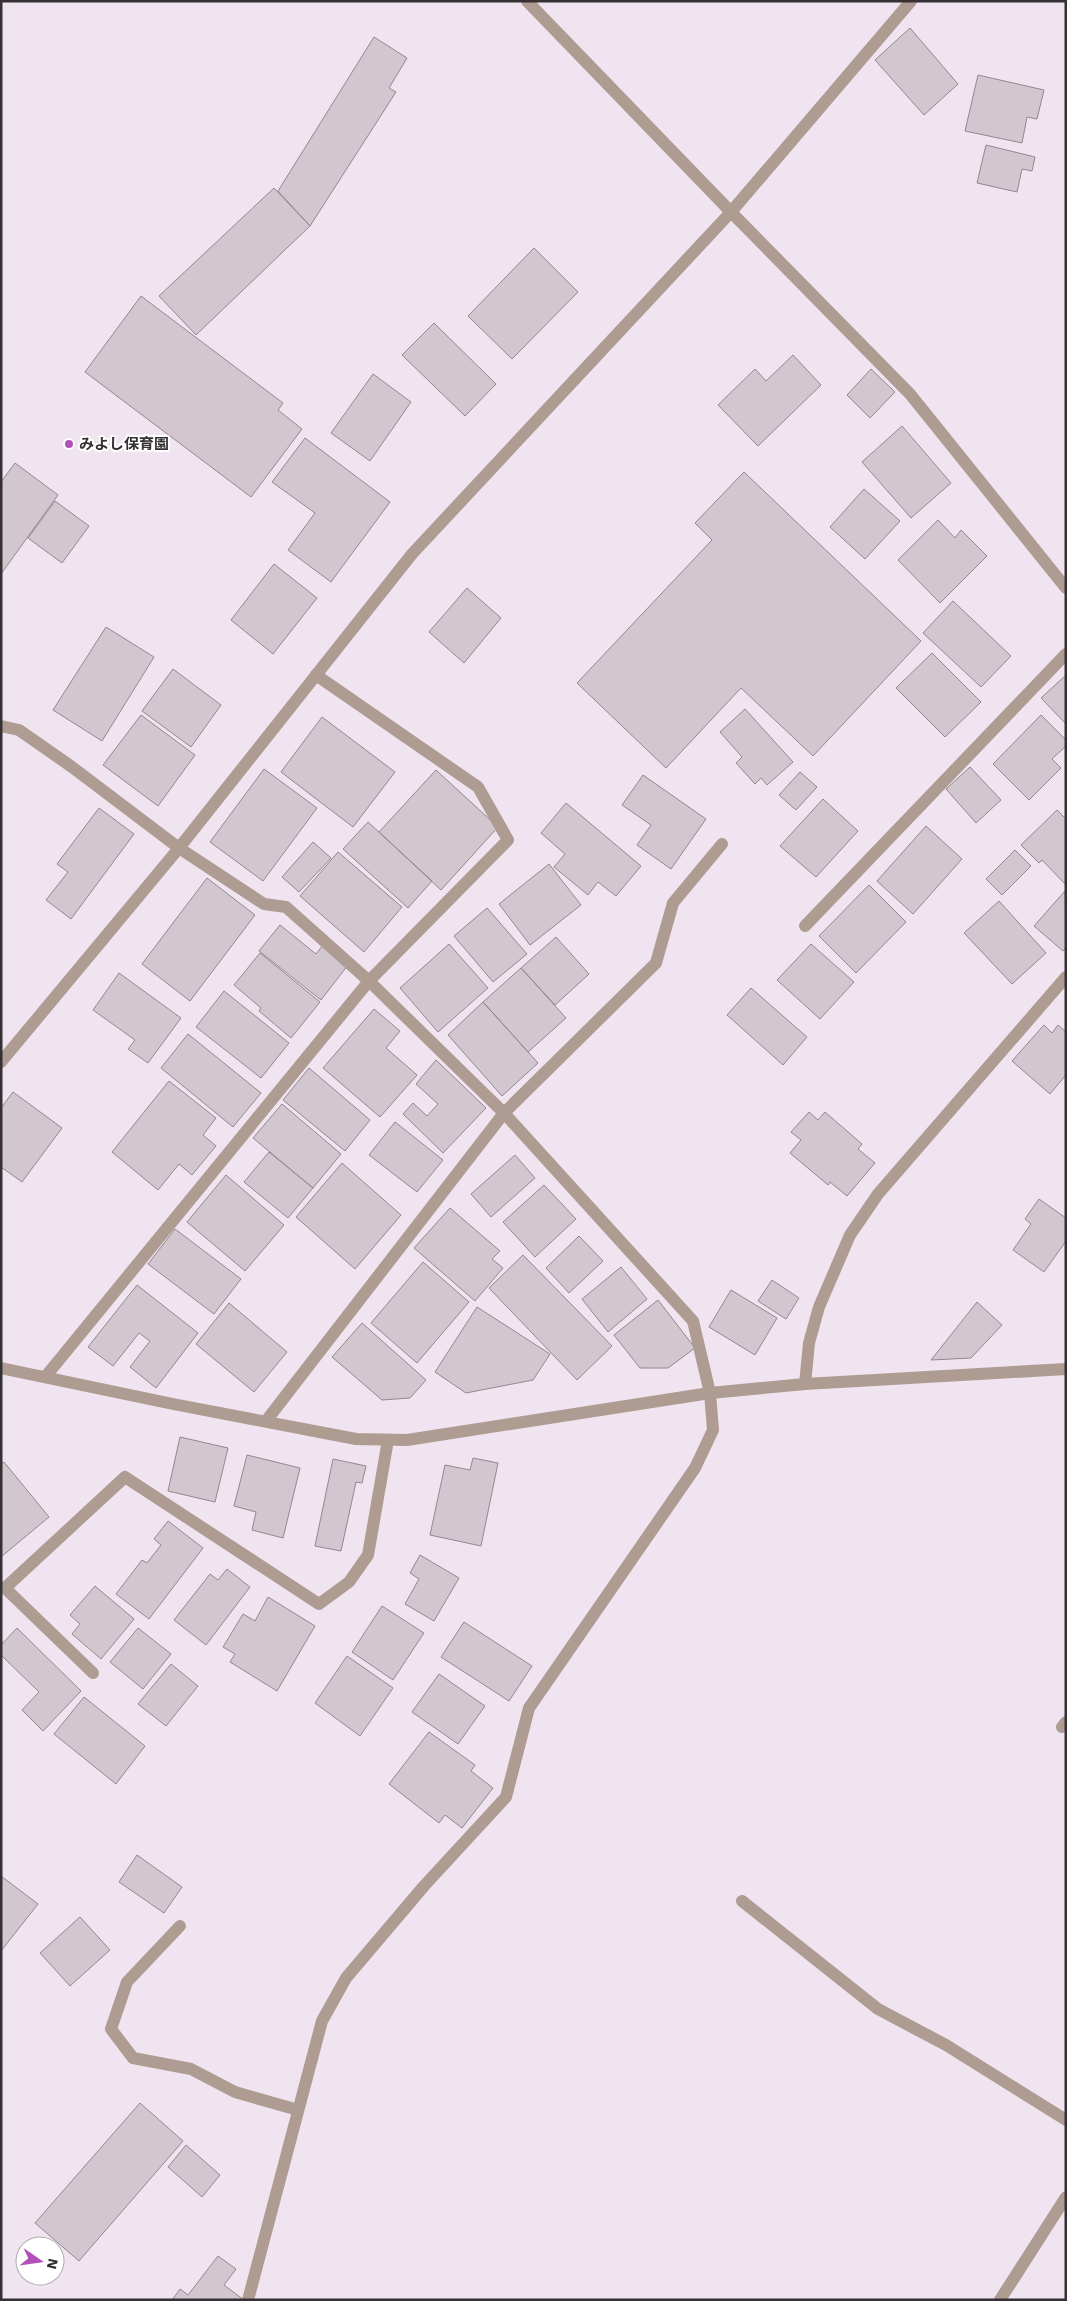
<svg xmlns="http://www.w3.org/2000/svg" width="1067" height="2301" viewBox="0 0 1067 2301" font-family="'Work Sans','Noto Sans JP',sans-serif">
<rect width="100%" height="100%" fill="#efe4ef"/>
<!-- building -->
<path fill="#d2c6cf" stroke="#938891" d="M910 28 958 84 924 115 875 60Z
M374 37 407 58 389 88 396 92 310 226 278 191Z
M978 75 1044 90 1037 119 1027 117 1022 143 965 131Z
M986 145 1035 157 1032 171 1022 169 1017 192 977 183Z
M274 188 310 226 196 335 159 296Z
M534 248 578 292 512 359 468 316Z
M141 296 283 403 278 410 302 429 251 497 85 372Z
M434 323 496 384 465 416 402 355Z
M793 355 821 385 758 446 718 405 755 369 766 381Z
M871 369 895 392 870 418 847 395Z
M373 374 411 402 370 461 331 433Z
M902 426 951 483 911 518 862 462Z
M305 438 390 502 331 582 288 550 315 513 272 482Z
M15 463 58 495 1 574V482Z
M744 472 921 641 813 756 741 688 666 768 577 683 712 540 695 523Z
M864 489 900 521 865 559 830 527Z
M55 501 89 526 62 563 28 538Z
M938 520 955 538 961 530 987 556 940 603 898 560Z
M274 564 317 598 273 654 231 620Z
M467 588 501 618 464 663 429 632Z
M953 601 1011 656 981 687 923 633Z
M106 627 154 657 102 741 53 710Z
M932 653 981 702 945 737 896 688Z
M173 669 221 705 191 747 142 711Z
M1066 675V724L1041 698Z
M745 709 793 762 767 785 761 778 755 784 736 763 742 757 720 732Z
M141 715 195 755 158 806 103 765Z
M1041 715 1066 740V746L1052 759 1061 768 1029 800 993 764Z
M322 717 395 772 353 827 281 772Z
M970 767 1001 800 976 823 946 789Z
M264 769 317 808 263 881 210 842Z
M436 770 498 827 441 890 379 832Z
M800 772 817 787 796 810 779 795Z
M643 775 706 819 671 869 637 845 651 825 622 805Z
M823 799 858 831 816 877 780 846Z
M566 803 641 866 616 896 598 882 588 895 554 867 565 854 541 833Z
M99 808 134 834 71 919 46 900 68 872 57 864Z
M1057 810 1066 819V885L1042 860 1039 863 1021 845Z
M368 822 432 881 408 908 343 849Z
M926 826 962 859 913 914 877 881Z
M313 842 331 858 299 892 282 877Z
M1015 850 1031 866 1002 895 986 879Z
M338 852 402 907 364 952 300 896Z
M549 864 581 905 530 945 499 904Z
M207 878 255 915 190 1001 142 964Z
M869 885 906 922 856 973 819 936Z
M1065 891 1066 947 1063 951 1034 926Z
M999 901 1046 953 1012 984 964 933Z
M487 908 527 954 493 982 454 936Z
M280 925 316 954 323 945 348 965 321 1000 259 951Z
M556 937 589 974 555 1005 521 968Z
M449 944 488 988 438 1032 400 988Z
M811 944 854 982 820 1019 777 980Z
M260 953 320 1002 291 1038 259 1011 261 1008 234 985Z
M521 968 566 1018 528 1052 483 1002Z
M119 973 181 1018 148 1063 128 1049 135 1040 93 1010Z
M751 988 807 1037 783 1065 727 1015Z
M224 991 289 1043 261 1078 196 1027Z
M483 1002 538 1063 502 1096 448 1035Z
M374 1009 400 1031 386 1048 417 1075 380 1117 323 1068Z
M1044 1025 1052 1033 1058 1025 1066 1032V1075L1050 1094 1012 1061Z
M188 1034 261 1093 233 1127 161 1068Z
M436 1060 486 1108 443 1153 403 1114 413 1103 427 1116 438 1104 416 1084Z
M309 1068 370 1120 345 1151 283 1100Z
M169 1081 216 1118 203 1135 216 1146 192 1175 179 1164 158 1190 112 1152Z
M13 1092 62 1128 22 1182 1 1167V1108Z
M282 1104 341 1154 313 1188 253 1138Z
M809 1112 818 1120 825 1112 862 1144 858 1149 875 1163 847 1196 830 1182 828 1185 790 1153 801 1140 791 1132Z
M395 1122 443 1160 417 1192 369 1155Z
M269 1152 313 1188 288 1218 244 1182Z
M515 1155 535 1178 491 1217 471 1194Z
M342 1163 401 1215 355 1269 296 1217Z
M226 1175 284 1225 245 1271 187 1222Z
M544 1185 576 1219 535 1257 503 1222Z
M1039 1199 1066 1218V1241L1044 1272 1013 1250 1031 1224 1025 1219Z
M450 1208 500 1251 492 1259 503 1268 475 1301 414 1248Z
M175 1229 241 1279 214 1314 148 1264Z
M579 1236 603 1261 569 1293 546 1268Z
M523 1255 612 1346 577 1380 489 1288Z
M423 1262 469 1302 417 1363 371 1323Z
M621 1267 647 1299 608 1332 582 1299Z
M772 1280 799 1298 786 1319 758 1301Z
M137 1285 198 1333 156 1388 130 1367 150 1341 139 1333 113 1366 88 1347Z
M731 1290 777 1318 755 1355 709 1327Z
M658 1300 695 1348 668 1368H640L614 1335Z
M977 1302 1002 1325 971 1358 931 1360Z
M229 1303 287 1352 254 1392 196 1344Z
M477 1307 550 1354 533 1380 466 1393 435 1372Z
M362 1323 426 1380 410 1398 382 1400 332 1357Z
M180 1437 228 1448 215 1502 168 1491Z
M247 1455 300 1468 283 1538 252 1530 256 1512 234 1506Z
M473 1458 498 1463 481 1546 430 1535 445 1465 470 1470Z
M333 1459 366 1466 362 1483 356 1482 341 1551 315 1546Z
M4 1462 49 1517 1 1557V1464Z
M168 1521 203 1548 149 1619 116 1594 142 1560 147 1563 161 1545 154 1539Z
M420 1555 459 1578 434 1621 405 1604 419 1579 410 1573Z
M227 1569 250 1587 206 1645 174 1620 210 1574 218 1580Z
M95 1586 134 1619 101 1659 72 1634 80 1624 70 1615Z
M268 1597 315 1626 277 1691 230 1662 235 1654 223 1647 243 1614 255 1621Z
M382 1606 424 1633 393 1680 352 1652Z
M464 1622 532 1666 509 1701 441 1657Z
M17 1628 81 1691 43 1731 22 1710 39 1692 1 1655V1645Z
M138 1628 171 1654 143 1689 110 1662Z
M347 1656 393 1688 360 1736 315 1703Z
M171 1664 198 1686 166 1726 138 1704Z
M439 1674 485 1706 458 1744 412 1712Z
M84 1697 145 1746 116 1784 54 1734Z
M429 1732 475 1765 471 1771 493 1788 462 1828 445 1815 439 1823 389 1784Z
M137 1855 182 1887 164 1913 119 1882Z
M1 1876 38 1904 1 1951Z
M80 1917 110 1950 70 1986 40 1953Z
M140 2103 183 2141 79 2261 35 2223Z
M186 2145 220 2175 202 2197 168 2167Z
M218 2256 236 2269 224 2285 244 2300H172L180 2289 188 2295Z"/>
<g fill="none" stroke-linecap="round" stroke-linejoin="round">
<!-- service -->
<path stroke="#ae9b92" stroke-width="12" d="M179 848 264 904 286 907 369 981 504 1113 693 1321 710 1393
M180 1926 127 1982 111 2029 133 2058 191 2069 235 2092 298 2110"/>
<!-- minor -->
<path stroke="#ae9b92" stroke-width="12" d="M731 212 910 394 1066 588
M1 726 19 730 72 767 179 848
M805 926 1066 654
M1 1368 173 1404 356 1439 407 1440 710 1393 805 1384 1066 1369
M46 1376 369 981 508 840 478 787 316 675
M805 1384 809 1343 819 1307 850 1235 878 1194 1066 977
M266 1421 504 1113 656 963 673 903 722 844
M93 1673 5 1588 125 1477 319 1604 349 1582 368 1555 388 1440
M1062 1727 1066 1722
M742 1901 878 2009 946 2045 1066 2120
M248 2300 322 2021 346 1978 424 1886 506 1797 529 1708 695 1468 713 1430 710 1393"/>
<!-- tertiary -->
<path stroke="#ae9b92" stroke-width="12" d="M527 1 731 212
M1 1062 179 848 412 554 731 212 911 1
M1000 2300 1066 2197"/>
</g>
<!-- markers -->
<circle fill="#b150b8" stroke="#fff" stroke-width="2" cx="69" cy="444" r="5"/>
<g text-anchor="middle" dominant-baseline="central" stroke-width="4" stroke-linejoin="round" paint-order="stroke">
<!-- poi labels -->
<g font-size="15" font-weight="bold" fill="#343034" stroke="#fff" text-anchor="start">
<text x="79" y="444">みよし保育園</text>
</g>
</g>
<!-- border -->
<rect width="1067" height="2301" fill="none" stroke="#343034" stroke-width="5"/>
<!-- north arrow -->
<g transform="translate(40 2261) rotate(103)"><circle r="24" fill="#ffffff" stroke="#aeacae"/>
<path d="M0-4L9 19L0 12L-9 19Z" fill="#b150b8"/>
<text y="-8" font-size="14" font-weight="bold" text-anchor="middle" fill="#343034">N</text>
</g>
</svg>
